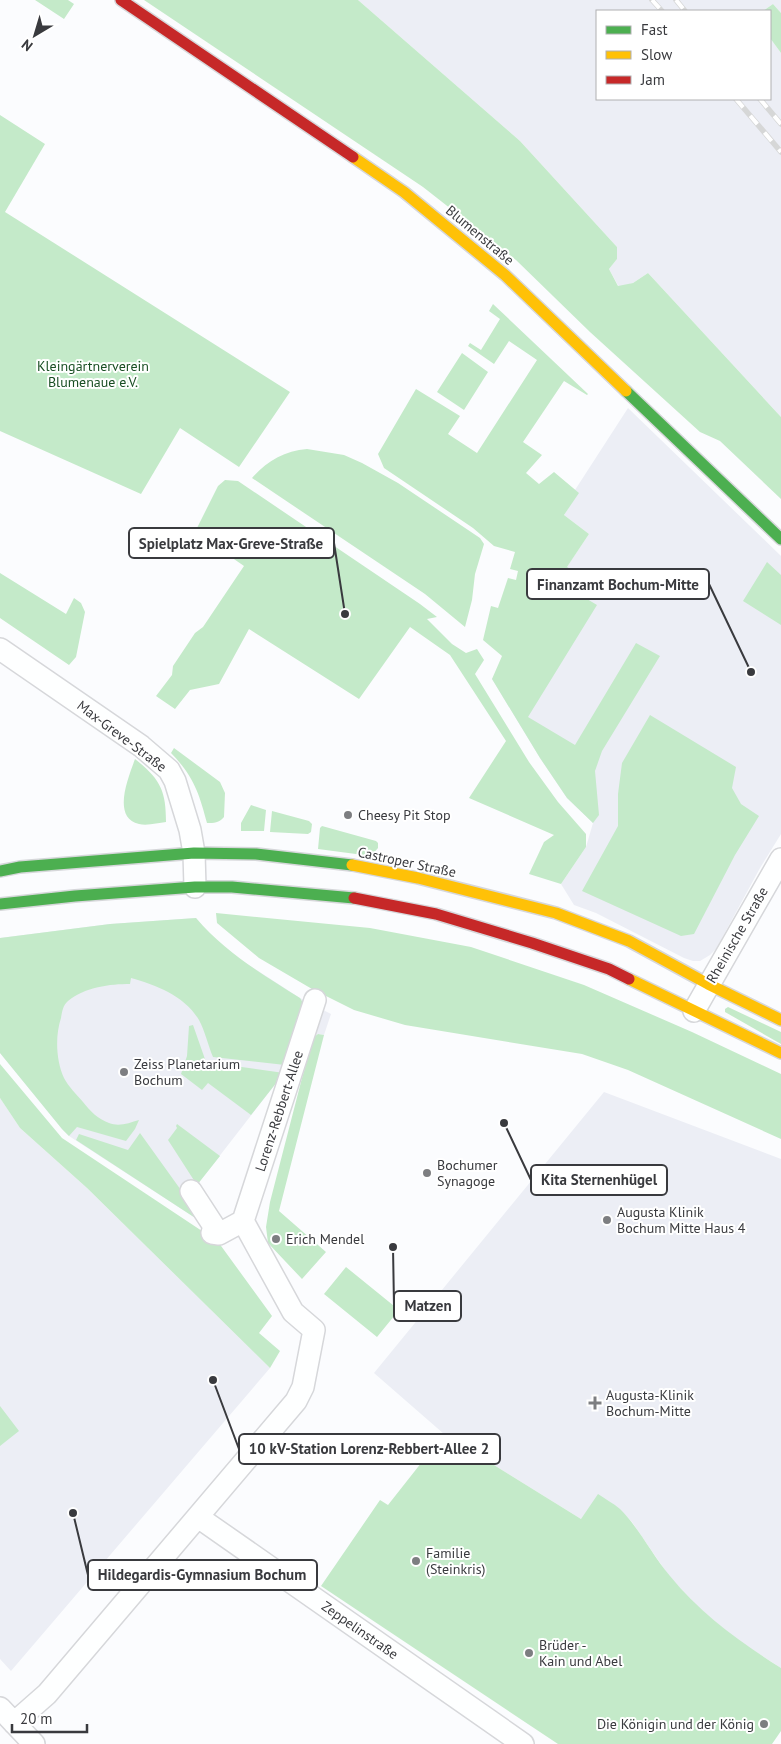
<svg xmlns="http://www.w3.org/2000/svg" width="781" height="1744" viewBox="0 0 781 1744" font-family="'PT Sans',sans-serif">
<rect width="100%" height="100%" fill="#fbfcfe"/>
<!-- built -->
<path fill="#eceef5" d="M358 0H781V13L773 4 763 11H597V99H770V38L781 53V417L648 273 633 283 619 287 609 269 617 259V247L520 141Z
M628 408 781 556V834L760 868 716 949 710 955 700 961H693L684 958 596 913 574 905 561 884 586 847 593 823 567 798 540 758 492 679 589 534 564 515 578 493 575 490Z
M196 918 212 937 241 960 300 998 331 1014 324 1035 318 1034 314 1037 302 1078 284 1073 197 1185 206 1225 69 1136 62 1129 0 1053V938L110 924Z
M604 1092 781 1159V1668L736 1639 698 1607 669 1576 632 1522 618 1508 581 1519 444 1434 374 1373Z
M0 1098 20 1128 87 1188 270 1368 11 1671 0 1659Z"/>
<!-- green -->
<path fill="#c4eac9" d="M35 0H68L74 4 64 19Z
M144 0H358L520 141 617 247V259L609 269 618 286 633 283 648 273 781 417V499L720 441 700 432 590 332 516 260 423 187Z
M773 4 781 13V53L770 38V11H763Z
M0 115 45 144 5 212 290 392 239 467 180 428 141 494 0 431Z
M493 304 588 394 587 395 564 381 523 442 542 455 526 473 539 484 554 472 579 493 564 515 589 534 567 567 586 579 582 596 597 605 528 717 575 745 636 643 660 656 602 751 595 771 599 815 593 823 567 798 540 758 492 679 502 656 483 640 491 606 498 608 508 578 516 580 518 571 510 569 515 552 494 546 473 528 384 468 378 454 416 389 460 416 448 434 477 453 537 360 509 341 494 364 468 346 470 343 481 350 500 319 489 311Z
M462 353 488 372 464 410 437 392Z
M307 449 344 455 362 463 398 483 480 538 484 544 475 574 472 600 465 627 425 594 252 478C267 461 284 451 307 449Z
M225 480 238 481 420 604 437 617 427 619 452 644 466 653 477 649 484 660 475 674 529 762 558 802 586 834V847L561 884 529 874 544 842 554 835 469 798 506 741 450 655 410 627 359 699 249 629 219 684 190 690 175 709 156 696 172 675 173 666 195 633 203 627 244 566 195 532 218 486Z
M767 562 781 575V625L743 601Z
M0 573 66 614 74 598 81 603 85 612 76 657 69 665 0 618Z
M650 715 736 767 732 788 741 804 759 816 735 855 694 934 681 936 582 891 618 826V794L622 763Z
M174 748 220 782 225 793 224 817C219 823 214 823 207 823 199 793 194 777 171 753Z
M135 759C160 779 166 790 166 822 158 823 147 826 139 824 111 818 129 776 135 759Z
M251 805 266 810 264 831H241V823Z
M272 811 309 821 312 824 311 832 308 834 270 832Z
M322 826 376 841 378 843V848L371 856 318 849 320 828Z
M216 913 370 928 471 947 584 985 692 1032 781 1074V1139L628 1070 582 1054 405 1025 354 1010 312 989 259 958 217 923Z
M196 918C226 953 262 974 300 998L303 1003 285 1065 213 1057C208 1045 205 1031 199 1020 185 996 156 985 131 978L130 984C110 984 85 987 68 1001 63 1005 62 1012 61 1018 55 1036 56 1061 64 1078 68 1086 77 1095 83 1102 90 1111 98 1119 109 1123 119 1127 129 1123 139 1120L135 1129 126 1141 77 1127 69 1136 62 1129 0 1053V938L110 924Z
M728 1007 781 1032V1044L725 1012V1009Z
M193 1025 206 1062 284 1073 251 1115 208 1083 202 1090 181 1074 187 1056 189 1026Z
M318 1034 324 1035 279 1211 326 1252 302 1279 268 1243 266 1227 270 1202 302 1078 314 1037Z
M0 1064 62 1138 211 1237 216 1239 272 1316 259 1333 280 1351 270 1368 87 1188 20 1128 0 1098Z
M177 1124 220 1156 197 1185 168 1140 177 1128 176 1126Z
M140 1133 206 1225 76 1140 79 1134 128 1150Z
M346 1267 399 1310 377 1337 324 1294Z
M0 1406 19 1431 0 1446Z
M444 1434 581 1519 598 1494C605 1499 613 1503 620 1509 640 1529 652 1555 670 1576 701 1614 740 1642 781 1668V1731L772 1744H558L321 1586 380 1500 388 1505Z"/>
<g fill="none" stroke-linecap="round" stroke-linejoin="round">
<defs>
<path id="street" d="M0 649 141 746 169 770 175 781 190 830 194 853 195 887
M694 1011 781 859
M191 1191 219 1234
M212 1233 219 1234 243 1221 315 1000
M198 1517 523 1744
M0 1708 34 1744
M14 1723 47 1694 296 1401 303 1387 314 1330 293 1312 243 1221"/>
<path id="fast" d="M626 391 781 539
M0 871 20 867 194 853 256 854 352 865
M0 904 75 896 195 887H232L354 898"/>
<path id="slow" d="M353 157 404 192 505 275 626 391
M352 865 418 878 556 913 629 941 708 984 781 1020
M629 979 781 1053"/>
<path id="jam" d="M121 0 353 157
M354 898 436 914 532 943 609 969 629 979"/>
</defs>
<!-- street casing -->
<use href="#street" stroke="#d6d7da" stroke-width="24"/>
<!-- fast casing -->
<use href="#fast" stroke="#d6d7da" stroke-width="14"/>
<!-- slow casing -->
<use href="#slow" stroke="#d6d7da" stroke-width="14"/>
<!-- jam casing -->
<use href="#jam" stroke="#d6d7da" stroke-width="14"/>
<!-- street -->
<use href="#street" stroke="#feffff" stroke-width="21"/>
<!-- fast -->
<use href="#fast" stroke="#4caf50" stroke-width="11"/>
<!-- slow -->
<use href="#slow" stroke="#ffc107" stroke-width="11"/>
<!-- jam -->
<use href="#jam" stroke="#c62828" stroke-width="11"/>
<defs>
<path id="rail" d="M652 0 662 11
M676 0 685 11
M736 99 781 152
M760 99 781 124"/>
</defs>
<!-- rail casing -->
<use href="#rail" stroke="#d6d7d7" stroke-width="5.5"/>
<!-- rail -->
<use href="#rail" stroke="#fff" stroke-width="4" stroke-dasharray="11" stroke-linecap="butt"/>
</g>
<!-- markers -->
<g fill="#7d7e81" stroke="#fff" stroke-width="2">
<circle cx="348" cy="815" r="5"/>
<circle cx="124" cy="1072" r="5"/>
<circle cx="427" cy="1173" r="5"/>
<circle cx="607" cy="1220" r="5"/>
<circle cx="276" cy="1239" r="5"/>
<path d="M592.5 1395.5h5v5h5v5h-5v5h-5v-5h-5v-5h5z"/>
<circle cx="416" cy="1561" r="5"/>
<circle cx="529" cy="1653" r="5"/>
<circle cx="764" cy="1724" r="5"/>
</g>
<g text-anchor="middle" dominant-baseline="central" stroke-width="4" stroke-linejoin="round" paint-order="stroke">
<!-- street labels -->
<g font-size="14" fill="#393a3e" stroke="#fff">
<text transform="translate(480 235) rotate(40)">Blumenstraße</text>
<text transform="translate(122 736) rotate(37)">Max-Greve-Straße</text>
<text transform="translate(407 862) rotate(12)">Castroper Straße</text>
<text transform="translate(737 935) rotate(-60)">Rheinische Straße</text>
<text transform="translate(279 1111) rotate(-72)">Lorenz-Rebbert-Allee</text>
<text transform="translate(360 1630) rotate(35)">Zeppelinstraße</text>
</g>
<!-- park labels -->
<g font-size="14" fill="#1a4f24" stroke="#fff">
<text x="93" y="366">Kleingärtnerverein<tspan x="93" dy="16">Blumenaue e.V.</tspan></text>
</g>
<!-- poi labels -->
<g font-size="14" fill="#393a3e" stroke="#fff" text-anchor="start">
<text x="358" y="815">Cheesy Pit Stop</text>
<text x="134" y="1064">Zeiss Planetarium<tspan x="134" dy="16">Bochum</tspan></text>
<text x="437" y="1165">Bochumer<tspan x="437" dy="16">Synagoge</tspan></text>
<text x="617" y="1212">Augusta Klinik<tspan x="617" dy="16">Bochum Mitte Haus 4</tspan></text>
<text x="286" y="1239">Erich Mendel</text>
<text x="606" y="1395">Augusta-Klinik<tspan x="606" dy="16">Bochum-Mitte</tspan></text>
<text x="426" y="1553">Familie<tspan x="426" dy="16">(Steinkris)</tspan></text>
<text x="539" y="1645">Brüder -<tspan x="539" dy="16">Kain und Abel</tspan></text>
<text x="754" y="1724" text-anchor="end">Die Königin und der König</text>
</g>
</g>
<!-- callouts -->
<path fill="none" stroke="#393a3e" stroke-width="2" d="M345 614L334 543M751 672L709 584M504 1123L531 1180M393 1247L394 1306M213 1380L239 1449M73 1513L88 1575"/>
<g fill="#393a3e" stroke="#fff" stroke-width="2">
<circle cx="345" cy="614" r="5"/>
<circle cx="751" cy="672" r="5"/>
<circle cx="504" cy="1123" r="5"/>
<circle cx="393" cy="1247" r="5"/>
<circle cx="213" cy="1380" r="5"/>
<circle cx="73" cy="1513" r="5"/>
</g>
<g fill="#fff" stroke="#393a3e" stroke-width="2">
<rect x="129" y="528" width="205" height="30" rx="5"/>
<rect x="527" y="569" width="182" height="30" rx="5"/>
<rect x="531" y="1165" width="136" height="30" rx="5"/>
<rect x="394" y="1291" width="67" height="30" rx="5"/>
<rect x="239" y="1434" width="261" height="30" rx="5"/>
<rect x="88" y="1560" width="229" height="30" rx="5"/>
</g>
<g font-size="15" text-anchor="middle" font-weight="bold" fill="#393a3e">
<text x="231" y="549">Spielplatz Max-Greve-Straße</text>
<text x="618" y="590">Finanzamt Bochum-Mitte</text>
<text x="599" y="1185">Kita Sternenhügel</text>
<text x="428" y="1311">Matzen</text>
<text x="369" y="1454">10 kV-Station Lorenz-Rebbert-Allee 2</text>
<text x="202" y="1580">Hildegardis-Gymnasium Bochum</text>
</g>
<!-- legend -->
<rect x="596" y="10" width="175" height="90" fill="#ffffff" stroke="#b0b0b2"/>
<rect x="606" y="26" width="25" height="8" fill="#4caf50" stroke="#b0b0b2"/>
<text x="641" y="35" font-size="15" fill="#393a3e">Fast</text>
<rect x="606" y="51" width="25" height="8" fill="#ffc107" stroke="#b0b0b2"/>
<text x="641" y="60" font-size="15" fill="#393a3e">Slow</text>
<rect x="606" y="76" width="25" height="8" fill="#c62828" stroke="#b0b0b2"/>
<text x="641" y="85" font-size="15" fill="#393a3e">Jam</text>
<!-- north arrow -->
<g transform="translate(35 35) rotate(218)" stroke="#ffffff" stroke-width="4" paint-order="stroke">
<path d="M0-4L9 19L0 12L-9 19Z" fill="#393a3e"/>
<text y="-8" font-size="14" font-weight="bold" text-anchor="middle" fill="#393a3e">N</text>
</g>
<!-- scale -->
<path d="M12 1724v8h75v-8" fill="none" stroke="#393a3e" stroke-width="2.5"/>
<text x="20" y="1724" font-size="15" fill="#393a3e" stroke="#ffffff" stroke-width="4" paint-order="stroke">20 m</text>
</svg>
